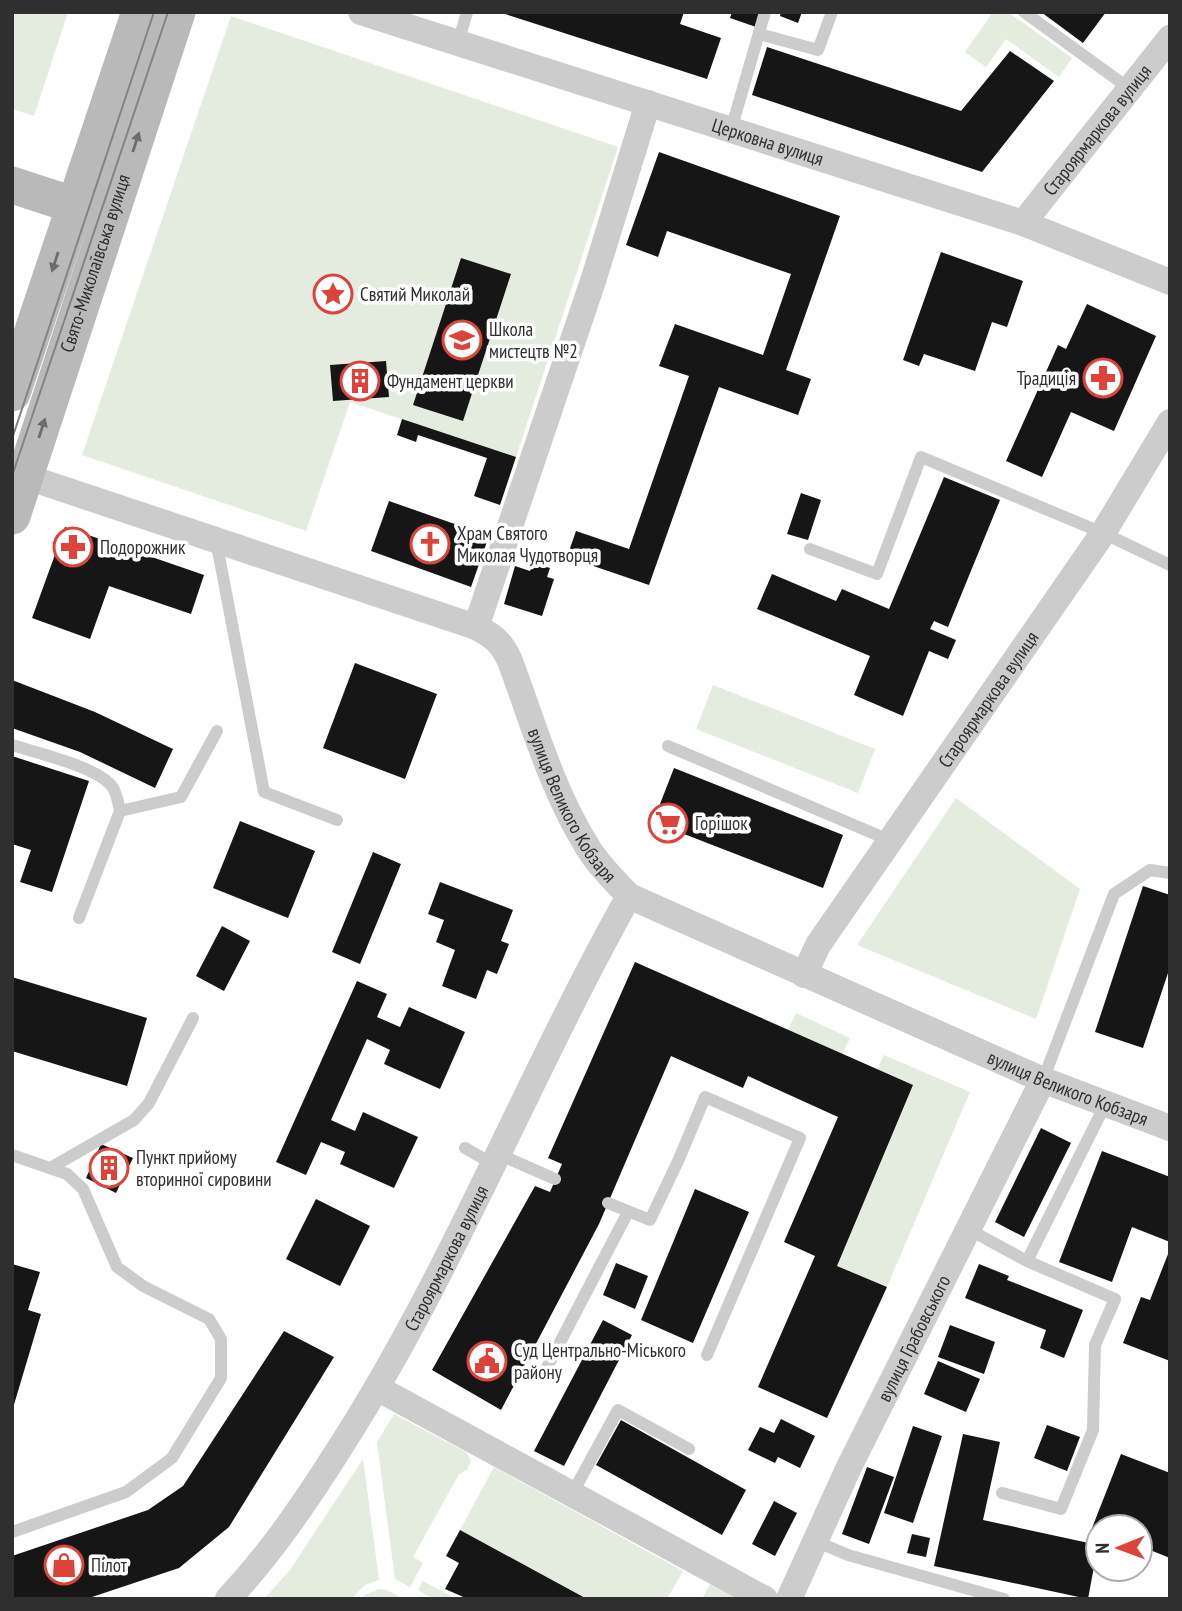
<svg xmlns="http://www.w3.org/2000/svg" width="1182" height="1611" viewBox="0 0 1182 1611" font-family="'PT Sans Narrow',sans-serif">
<rect width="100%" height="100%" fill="#fff"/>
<!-- green -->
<path fill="#e3ecde" d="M12 12H68L34 116 12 109Z
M993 12H1008L1072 58 1059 77 1006 39 986 67 965 52Z
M231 16 618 147 516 457 350 402 306 531 82 455Z
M713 685 875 749 858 793 696 729Z
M956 798 1080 889 1036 1019 857 945Z
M796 1013 850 1038 842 1055 788 1030Z
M884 1055 970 1092 887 1287 837 1266 913 1086 877 1070Z
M394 1414 466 1452 471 1461 467 1470 459 1474 413 1557 423 1563 410 1587 395 1579 377 1442Z
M363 1459 379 1580 365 1585 351 1599H264L290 1570Z
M494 1467 683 1571 667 1599H587L460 1530Z
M423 1581 456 1599H433L418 1590Z
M710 1584 738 1599H702Z
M380 1589 387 1590 404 1599H360L366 1594Z"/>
<!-- building -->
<path fill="#161616" d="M684 12 680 24 721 38 707 79 502 13Z
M732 12H761L756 27 730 18Z
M781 12H802L798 23 780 16Z
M1041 12H1106L1083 43Z
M767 47 961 111 1010 51 1054 81 982 172 752 95Z
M659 152 840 216 786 370 811 379 798 415 719 387 649 585 567 557 576 531 629 549 689 376 659 366 675 324 763 355 791 274 667 231 658 257 626 245Z
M941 252 1023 281 1007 327 992 322 975 371 924 354 919 366 903 360Z
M461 258 511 274 463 421 413 405Z
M1087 304 1156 336 1114 431 1071 412 1042 477 1006 461 1058 345 1066 349Z
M386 361 389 397 333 401 330 365Z
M402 419 516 457 500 505 474 496 487 458 418 435 416 442 397 435Z
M944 477 1000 500 948 627 934 621 930 629 956 640 948 659 929 651 903 716 854 695 870 656 757 609 772 574 836 601 842 589 889 609Z
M801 493 821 500 808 540 787 534Z
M389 501 489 536 471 587 371 551Z
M65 527 204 575 191 614 109 586 90 639 32 618Z
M533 563 550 568 547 577 554 579 542 616 504 604 515 566 530 571Z
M355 663 437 694 405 779 323 748Z
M12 680 95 712 173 749 155 788 80 752 12 728Z
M12 756 89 781 52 892 20 882 31 850 12 844Z
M674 768 843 835 823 888 653 822Z
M240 821 315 851 288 918 213 888Z
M373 852 401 864 360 964 332 952Z
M440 882 513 910 501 941 509 944 497 974 487 970 476 999 442 986 455 950 436 942 444 920 428 914Z
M1143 886 1170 895V967L1143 1048 1095 1032Z
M222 926 250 941 224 991 196 976Z
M635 962 913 1085 837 1266 887 1287 827 1418 758 1387 815 1256 784 1242 838 1117 748 1076 743 1088 671 1056 599 1224 501 1410 432 1370 535 1186 550 1192 562 1164 548 1158Z
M12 977 147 1018 127 1086 12 1051Z
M357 981 387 994 377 1017 400 1027 409 1007 465 1032 440 1089 384 1064 390 1050 367 1039 331 1120 355 1131 363 1112 418 1137 394 1188 340 1164 345 1152 321 1142 306 1175 276 1162Z
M1041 1128 1071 1143 1024 1237 995 1222Z
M101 1144 133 1158 116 1193 86 1178Z
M1102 1151 1170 1177V1242L1132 1227 1112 1282 1059 1262Z
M695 1189 749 1212 693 1343 641 1320Z
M316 1199 370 1226 340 1286 286 1259Z
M1170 1249V1361L1123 1343 1141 1297 1150 1300Z
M616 1263 648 1276 635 1309 603 1295Z
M12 1264 40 1272 28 1310 41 1314 13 1408Z
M979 1264 1009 1276 1007 1280 1083 1310 1064 1358 1040 1348 1046 1330 965 1298Z
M603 1320 632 1335 564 1466 534 1451Z
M950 1325 995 1342 984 1374 938 1357Z
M284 1331 334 1357 229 1527 179 1568 86 1599H12V1556L148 1510 183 1486Z
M938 1361 980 1379 966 1412 924 1394Z
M781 1419 815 1436 800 1468 778 1457 775 1463 748 1450 760 1427 774 1433Z
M621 1420 746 1490 722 1535 596 1465Z
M1047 1425 1080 1437 1067 1471 1034 1458Z
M913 1426 942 1436 913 1523 884 1513Z
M963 1434 1000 1442 983 1520 1098 1545 1088 1599 934 1566Z
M1121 1454 1170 1473V1558L1140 1546V1527H1098V1530L1092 1528Z
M867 1467 894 1477 869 1544 842 1534Z
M774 1501 797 1513 775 1556 752 1544Z
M460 1530 587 1599H468L445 1589 459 1563 446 1556Z
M912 1534 930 1538 926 1557 907 1553Z"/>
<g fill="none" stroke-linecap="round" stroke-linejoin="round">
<!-- lane -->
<path stroke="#ccc" stroke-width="12" d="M1024 12 1130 89
M759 34 818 50 832 12
M458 43 467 12
M731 130 765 12
M216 540 264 792 337 820
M810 549 877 574 921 457 1103 533 1170 565
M12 745C37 753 94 766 111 785 117 792 118 803 120 811L79 918
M668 746 889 840
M120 811 181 797 217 731
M1043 1080 1114 894 1150 870 1170 873
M465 1148 493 1164
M498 1154 555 1179
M12 1155 67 1174 83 1189 117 1267 143 1286 209 1319 221 1339V1378L172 1458 126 1492 12 1532
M52 1167 134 1120 149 1103 193 1018
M608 1203 650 1220 679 1159 705 1097 800 1138 707 1355
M968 1229 1027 1261 1106 1103
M543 1375 628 1212
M1002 1493 1061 1509 1093 1430 1095 1345 1115 1299 1027 1261
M572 1494 618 1410 689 1449
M815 1541 848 1555 1004 1599"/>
<!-- street -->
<g stroke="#ccc" stroke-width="26">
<path id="s1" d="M361 12 1023 223 1170 282"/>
<path id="s2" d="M1023 223 1170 38"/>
<path id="s3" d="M12 472 476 627C494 636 502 643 510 661 533 723 552 790 587 846 598 865 614 880 629 896L1043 1080 1170 1128"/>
<path d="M476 627 594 278 648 103"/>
<path id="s4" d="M804 975 818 945 1103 533 1170 422"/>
<path d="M377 1388 765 1599"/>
<path id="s5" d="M228 1599C272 1552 307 1500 341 1446 453 1271 528 1076 629 896"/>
<path id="s6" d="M789 1599 849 1467 1043 1080"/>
</g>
<!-- secondary -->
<g stroke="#b9b9b9" stroke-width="37">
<path d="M12 185 98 213"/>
<path d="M12 393 140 12"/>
<path id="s7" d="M12 516 177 12"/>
</g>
<!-- tram -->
<path stroke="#848484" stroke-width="2" d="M12 439 154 12
M12 476 168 12"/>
</g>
<!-- one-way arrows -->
<defs><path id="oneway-solid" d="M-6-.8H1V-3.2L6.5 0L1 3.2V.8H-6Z" transform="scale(1.75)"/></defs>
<g fill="#6d6d6d">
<use href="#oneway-solid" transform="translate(136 142) rotate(-72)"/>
<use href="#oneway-solid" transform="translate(55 262) rotate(108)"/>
<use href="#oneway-solid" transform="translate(42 428) rotate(-72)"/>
</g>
<!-- icons -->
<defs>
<symbol id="sight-ring" viewBox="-11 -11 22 22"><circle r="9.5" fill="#fff" stroke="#dd433a" stroke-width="1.5"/><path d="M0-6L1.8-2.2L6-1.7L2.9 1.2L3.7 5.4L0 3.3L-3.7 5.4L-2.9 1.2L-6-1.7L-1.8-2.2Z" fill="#dd433a"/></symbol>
<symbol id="school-ring" viewBox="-11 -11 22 22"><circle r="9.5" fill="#fff" stroke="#dd433a" stroke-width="1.5"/><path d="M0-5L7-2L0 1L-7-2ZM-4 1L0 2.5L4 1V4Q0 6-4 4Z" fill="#dd433a"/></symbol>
<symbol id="pharmacy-ring" viewBox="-11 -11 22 22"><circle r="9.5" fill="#fff" stroke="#dd433a" stroke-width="1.5"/><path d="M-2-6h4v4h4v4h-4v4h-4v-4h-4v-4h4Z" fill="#dd433a"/></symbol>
<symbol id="building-ring" viewBox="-11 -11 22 22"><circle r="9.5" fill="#fff" stroke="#dd433a" stroke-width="1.5"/><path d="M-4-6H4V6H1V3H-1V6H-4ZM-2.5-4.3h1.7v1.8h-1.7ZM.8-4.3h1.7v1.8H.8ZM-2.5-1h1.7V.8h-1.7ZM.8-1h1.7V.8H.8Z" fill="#dd433a"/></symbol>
<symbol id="church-ring" viewBox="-11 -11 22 22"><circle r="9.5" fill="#fff" stroke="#dd433a" stroke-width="1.5"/><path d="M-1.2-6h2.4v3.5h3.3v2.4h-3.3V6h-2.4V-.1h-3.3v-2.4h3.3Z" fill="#dd433a"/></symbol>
<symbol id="supermarket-ring" viewBox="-11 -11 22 22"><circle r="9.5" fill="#fff" stroke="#dd433a" stroke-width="1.5"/><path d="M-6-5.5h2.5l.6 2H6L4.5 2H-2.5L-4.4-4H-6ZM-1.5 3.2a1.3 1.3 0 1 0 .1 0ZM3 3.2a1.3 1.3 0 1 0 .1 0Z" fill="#dd433a"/></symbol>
<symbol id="civic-ring" viewBox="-11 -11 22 22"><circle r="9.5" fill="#fff" stroke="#dd433a" stroke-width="1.5"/><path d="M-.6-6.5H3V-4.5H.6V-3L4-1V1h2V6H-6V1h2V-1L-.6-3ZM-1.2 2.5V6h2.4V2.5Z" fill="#dd433a"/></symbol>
<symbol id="shop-ring" viewBox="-11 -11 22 22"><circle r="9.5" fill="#fff" stroke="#dd433a" stroke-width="1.5"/><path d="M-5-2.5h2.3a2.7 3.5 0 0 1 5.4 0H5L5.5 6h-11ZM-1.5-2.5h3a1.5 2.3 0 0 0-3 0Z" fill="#dd433a"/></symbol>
</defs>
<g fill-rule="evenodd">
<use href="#sight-ring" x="311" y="272" width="44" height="44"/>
<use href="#school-ring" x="440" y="318" width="44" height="44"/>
<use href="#pharmacy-ring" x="1081" y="356" width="44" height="44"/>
<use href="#building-ring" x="338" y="359" width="44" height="44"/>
<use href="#church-ring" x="408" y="522" width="44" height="44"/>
<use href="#pharmacy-ring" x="51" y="525" width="44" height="44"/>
<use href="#supermarket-ring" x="646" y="801" width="44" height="44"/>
<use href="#building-ring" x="87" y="1146" width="44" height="44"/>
<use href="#civic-ring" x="465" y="1339" width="44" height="44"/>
<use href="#shop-ring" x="42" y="1543" width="44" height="44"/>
</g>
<g text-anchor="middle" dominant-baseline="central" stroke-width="7" stroke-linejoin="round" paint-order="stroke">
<!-- street labels -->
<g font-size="19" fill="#2f2f2f" stroke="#fff">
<text stroke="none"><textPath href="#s2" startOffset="119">Староярмаркова вулиця</textPath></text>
<text stroke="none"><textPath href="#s1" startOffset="427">Церковна вулиця</textPath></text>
<text stroke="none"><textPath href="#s7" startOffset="266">Свято-Миколаївська вулиця</textPath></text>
<text stroke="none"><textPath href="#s4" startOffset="332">Староярмаркова вулиця</textPath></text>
<text stroke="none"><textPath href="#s3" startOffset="696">вулиця Великого Кобзаря</textPath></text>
<text stroke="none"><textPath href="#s3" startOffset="1284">вулиця Великого Кобзаря</textPath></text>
<text stroke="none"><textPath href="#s5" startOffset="406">Староярмаркова вулиця</textPath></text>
<text stroke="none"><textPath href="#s6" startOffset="289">вулиця Грабовського</textPath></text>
</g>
<!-- poi labels -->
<g font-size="19" fill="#2f2f2f" stroke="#fff" text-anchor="start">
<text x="360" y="294">Святий Миколай</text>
<text x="489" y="329">Школа<tspan x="489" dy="22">мистецтв №2</tspan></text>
<text x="1076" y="378" text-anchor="end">Традиція</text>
<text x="387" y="381">Фундамент церкви</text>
<text x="457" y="533">Храм Святого<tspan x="457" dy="22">Миколая Чудотворця</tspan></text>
<text x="100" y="547">Подорожник</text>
<text x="695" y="823">Горішок</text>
<text x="136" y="1157">Пункт прийому<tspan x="136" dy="22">вторинної сировини</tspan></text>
<text x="514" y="1350">Суд Центрально-Міського<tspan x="514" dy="22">району</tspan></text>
<text x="91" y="1565">Пілот</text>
</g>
</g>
<!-- border -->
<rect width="1182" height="1611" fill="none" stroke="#2f2f2f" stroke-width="28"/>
<!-- north arrow -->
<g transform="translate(1119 1548) rotate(269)"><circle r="33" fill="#ffffff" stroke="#acacac" stroke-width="2"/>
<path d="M0-5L12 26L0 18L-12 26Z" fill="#dd433a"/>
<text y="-10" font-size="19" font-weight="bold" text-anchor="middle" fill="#2f2f2f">N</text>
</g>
</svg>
